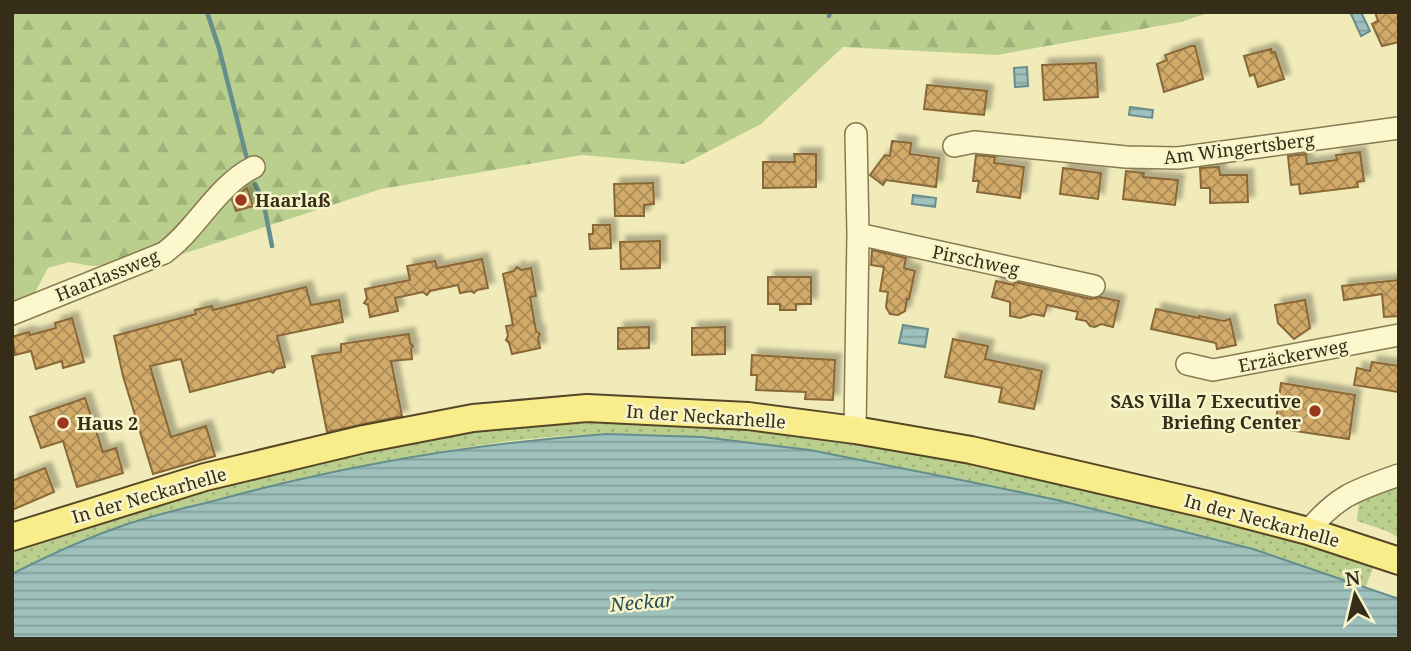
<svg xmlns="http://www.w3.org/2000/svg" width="1411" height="651" viewBox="0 0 1411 651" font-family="'Noto Serif',serif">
<defs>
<pattern id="grass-dots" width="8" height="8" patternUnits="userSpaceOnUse" patternTransform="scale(1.75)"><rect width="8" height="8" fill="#bacf8d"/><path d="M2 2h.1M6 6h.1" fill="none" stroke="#a0b279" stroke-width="1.8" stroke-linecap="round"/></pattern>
<pattern id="forest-firs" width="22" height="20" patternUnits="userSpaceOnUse" patternTransform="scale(1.75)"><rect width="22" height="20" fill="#bacf8d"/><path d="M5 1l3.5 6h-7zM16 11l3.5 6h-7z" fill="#a0b279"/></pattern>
<pattern id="water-rules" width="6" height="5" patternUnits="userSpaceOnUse" patternTransform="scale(1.75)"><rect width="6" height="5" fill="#9ec1bd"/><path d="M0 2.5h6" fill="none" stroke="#829d99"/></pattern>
<pattern id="building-cross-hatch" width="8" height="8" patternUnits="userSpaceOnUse" patternTransform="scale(1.75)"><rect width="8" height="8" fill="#d2ab6b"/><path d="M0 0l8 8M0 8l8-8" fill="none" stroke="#ab8c57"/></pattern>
<filter id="shadow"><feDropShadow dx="6" dy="-6" stdDeviation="2" flood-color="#0004"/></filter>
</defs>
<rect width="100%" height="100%" fill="#f1ebb9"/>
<!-- grass -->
<path fill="url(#grass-dots)" d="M579 422C615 423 650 421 685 423 745 427 805 437 864 446 1037 473 1207 515 1374 566L1365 588C1328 575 1291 561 1253 549 1222 540 1190 533 1158 525 1083 507 1009 489 933 474 825 452 719 433 608 434 503 435 399 460 297 481 199 501 101 527 12 574V552C162 500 321 450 479 432 512 428 546 425 579 422Z
M1399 486V538L1387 531 1357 521 1359 501Z"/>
<!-- forest -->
<path fill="url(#forest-firs)" d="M12 12H1211L1181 22 997 55 843 47 761 124 684 164 582 155 381 189 152 264 91 266 69 262 48 268 34 294 12 304Z"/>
<!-- water -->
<path fill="url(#water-rules)" stroke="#668e8c" stroke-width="2" d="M1355 12H1361L1370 31 1361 36 1351 14Z
M1027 67 1028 86 1015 87 1014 68Z
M1130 107 1153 110 1152 118 1129 115Z
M913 195 936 198 935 207 912 204Z
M903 325 928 329 925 347 899 343Z
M607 434 702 437 810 450 976 483 1057 500 1253 549 1399 599V639H12V574C47 556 82 540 119 527 151 515 187 508 221 499 347 465 476 443 607 434Z"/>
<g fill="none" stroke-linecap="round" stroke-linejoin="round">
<!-- stream -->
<path stroke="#668e8c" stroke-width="4.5" d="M207 12 219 48 247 159
M829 16 830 12
M255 184 263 200 272 246"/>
</g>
<!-- building -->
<path fill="url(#building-cross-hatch)" stroke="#896837" stroke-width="2" filter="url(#shadow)" d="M1375 12H1399V42L1382 46 1372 24 1378 21Z
M1191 46H1195L1203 79 1164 92 1157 64 1167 60 1165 55Z
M1271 49 1272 53 1275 52 1284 79 1258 87 1254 74 1250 76 1244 56Z
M1096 63 1098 97 1044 100 1042 65Z
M927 85 987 91 984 115 924 109Z
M892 141 911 143 910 154 939 158 936 187 886 180 883 185 870 175 885 155 890 156Z
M1360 152 1364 181 1357 182 1358 187 1300 194 1299 184 1291 185 1288 156 1306 154 1307 164 1337 160 1336 155Z
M794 154H816V187L763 188V162H795Z
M976 155 995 157 994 163 1024 167 1020 198 977 192 979 181H973Z
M1219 167 1220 175H1247L1248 202 1210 203V188H1201L1200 168Z
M1063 168 1101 173 1098 199 1060 194Z
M1126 171 1144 173 1143 177 1178 180 1175 205 1123 199Z
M653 183 654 204 644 205V216H615L614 184Z
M247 188 253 206 236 211 232 200Z
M593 225H610L611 248 590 249 589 234H593Z
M660 241V268L621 269 620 242Z
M872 250 906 258 904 268 915 271 909 299H907L905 311 898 315 890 314 886 307 888 292 880 291 884 267 871 265Z
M482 259 488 288 477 290 474 293 471 291 460 293 458 285 430 291 427 295 423 292 395 298 398 311 370 317 368 305 364 303 367 299 365 289 410 280 407 266 435 261 437 268Z
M517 267 521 270 531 268 536 296 530 297 536 331 540 334 538 338 540 348 512 354 509 343 506 340 508 336 506 326 513 325 503 274 514 271Z
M768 277H811V304H796V310H780V304H768Z
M1399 280V316L1384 317 1382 294 1344 300 1342 286Z
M996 281 1014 285 1015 282 1091 299 1100 297 1119 301 1113 327 1101 324 1095 327 1090 326 1086 321 1076 319 1078 312 1047 305 1044 316 1033 314 1020 318 1010 316V302L992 297Z
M306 287 311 305 339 300 343 322 277 336 285 367 276 369 273 373 270 371 190 392 181 359 150 366 171 437 206 426 215 456 153 474 123 376 114 336 196 314 195 310 212 306 213 310Z
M1305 300 1310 328 1294 339 1278 323 1275 305Z
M1156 309 1199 318V316L1224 321 1230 319 1236 345 1217 349 1216 343 1151 329Z
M72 318 84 362 63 368 62 361 36 369 31 351 15 355 12 337 29 332 30 335 56 328 55 323Z
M649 327V348L618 349V328Z
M725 327V354L692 355V328Z
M409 334 410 343 413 346 411 349 412 359 391 361 402 416 327 432 312 356 341 352V344Z
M953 339 988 346 985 359 1042 371 1034 409 999 402 1002 388 945 377Z
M752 355 835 360 833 400 805 399 806 392 756 390 757 375H751Z
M1372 362 1399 366V392L1354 385 1357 368 1370 371Z
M1281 383 1355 395 1349 439 1275 428Z
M85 398 103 452 116 448 123 473 77 487 63 441 41 448 30 417Z
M45 468 54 492 12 510V481Z"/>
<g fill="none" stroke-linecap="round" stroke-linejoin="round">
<defs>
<path id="minor" d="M856 134 858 234
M954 146 974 142 1126 157 1178 158 1399 128
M12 314 164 253C198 228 216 186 254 167
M1187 364 1213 370 1399 335
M855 430 858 234 1094 286
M1308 531C1338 495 1356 490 1399 475"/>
<path id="major" d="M12 537 205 477 364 439 473 418 587 408 748 416 855 430 971 450 1209 505 1308 531 1399 561"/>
</defs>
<!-- minor casing -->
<use href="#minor" stroke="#887a53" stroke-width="24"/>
<!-- major casing -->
<use href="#major" stroke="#554628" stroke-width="30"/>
<!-- minor -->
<use href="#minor" stroke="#fcf7cc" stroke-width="21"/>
<!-- major -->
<use href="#major" stroke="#f9ed8b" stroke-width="26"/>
</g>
<!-- markers -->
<g fill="#9c371e" stroke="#f8f4c9" stroke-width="2.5">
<circle cx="241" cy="200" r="7"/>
<circle cx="1315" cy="411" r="7"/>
<circle cx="63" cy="423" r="7"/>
</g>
<g text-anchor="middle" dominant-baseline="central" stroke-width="5" stroke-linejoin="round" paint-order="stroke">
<!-- street labels -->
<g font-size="18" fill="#362d19" stroke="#f8f4c9">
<text transform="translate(1239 148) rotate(-7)">Am Wingertsberg</text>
<text transform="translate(976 260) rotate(12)">Pirschweg</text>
<text transform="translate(107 275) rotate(-22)">Haarlassweg</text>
<text transform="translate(1293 355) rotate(-11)">Erzäckerweg</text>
<text transform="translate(706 416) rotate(4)">In der Neckarhelle</text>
<text transform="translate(149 495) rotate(-16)">In der Neckarhelle</text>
<text transform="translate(1262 520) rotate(15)">In der Neckarhelle</text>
</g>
<!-- poi labels -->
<g font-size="18" font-weight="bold" fill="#362d19" stroke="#f8f4c9" text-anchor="start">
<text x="255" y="200">Haarlaß</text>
<text x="1301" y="401" text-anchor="end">SAS Villa 7 Executive<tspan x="1301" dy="21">Briefing Center</tspan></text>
<text x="77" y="423">Haus 2</text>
</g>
<!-- water labels -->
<g font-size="19" font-style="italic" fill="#275057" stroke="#f8f4c9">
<text transform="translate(642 602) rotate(-5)">Neckar</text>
</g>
</g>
<!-- border -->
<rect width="1411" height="651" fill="none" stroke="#362d19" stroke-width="28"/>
<!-- north arrow -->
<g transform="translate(1355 595) rotate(352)" stroke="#f8f4c9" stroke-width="5" paint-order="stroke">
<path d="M0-5L12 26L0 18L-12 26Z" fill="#362d19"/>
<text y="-10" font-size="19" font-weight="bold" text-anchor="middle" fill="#362d19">N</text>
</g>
</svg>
